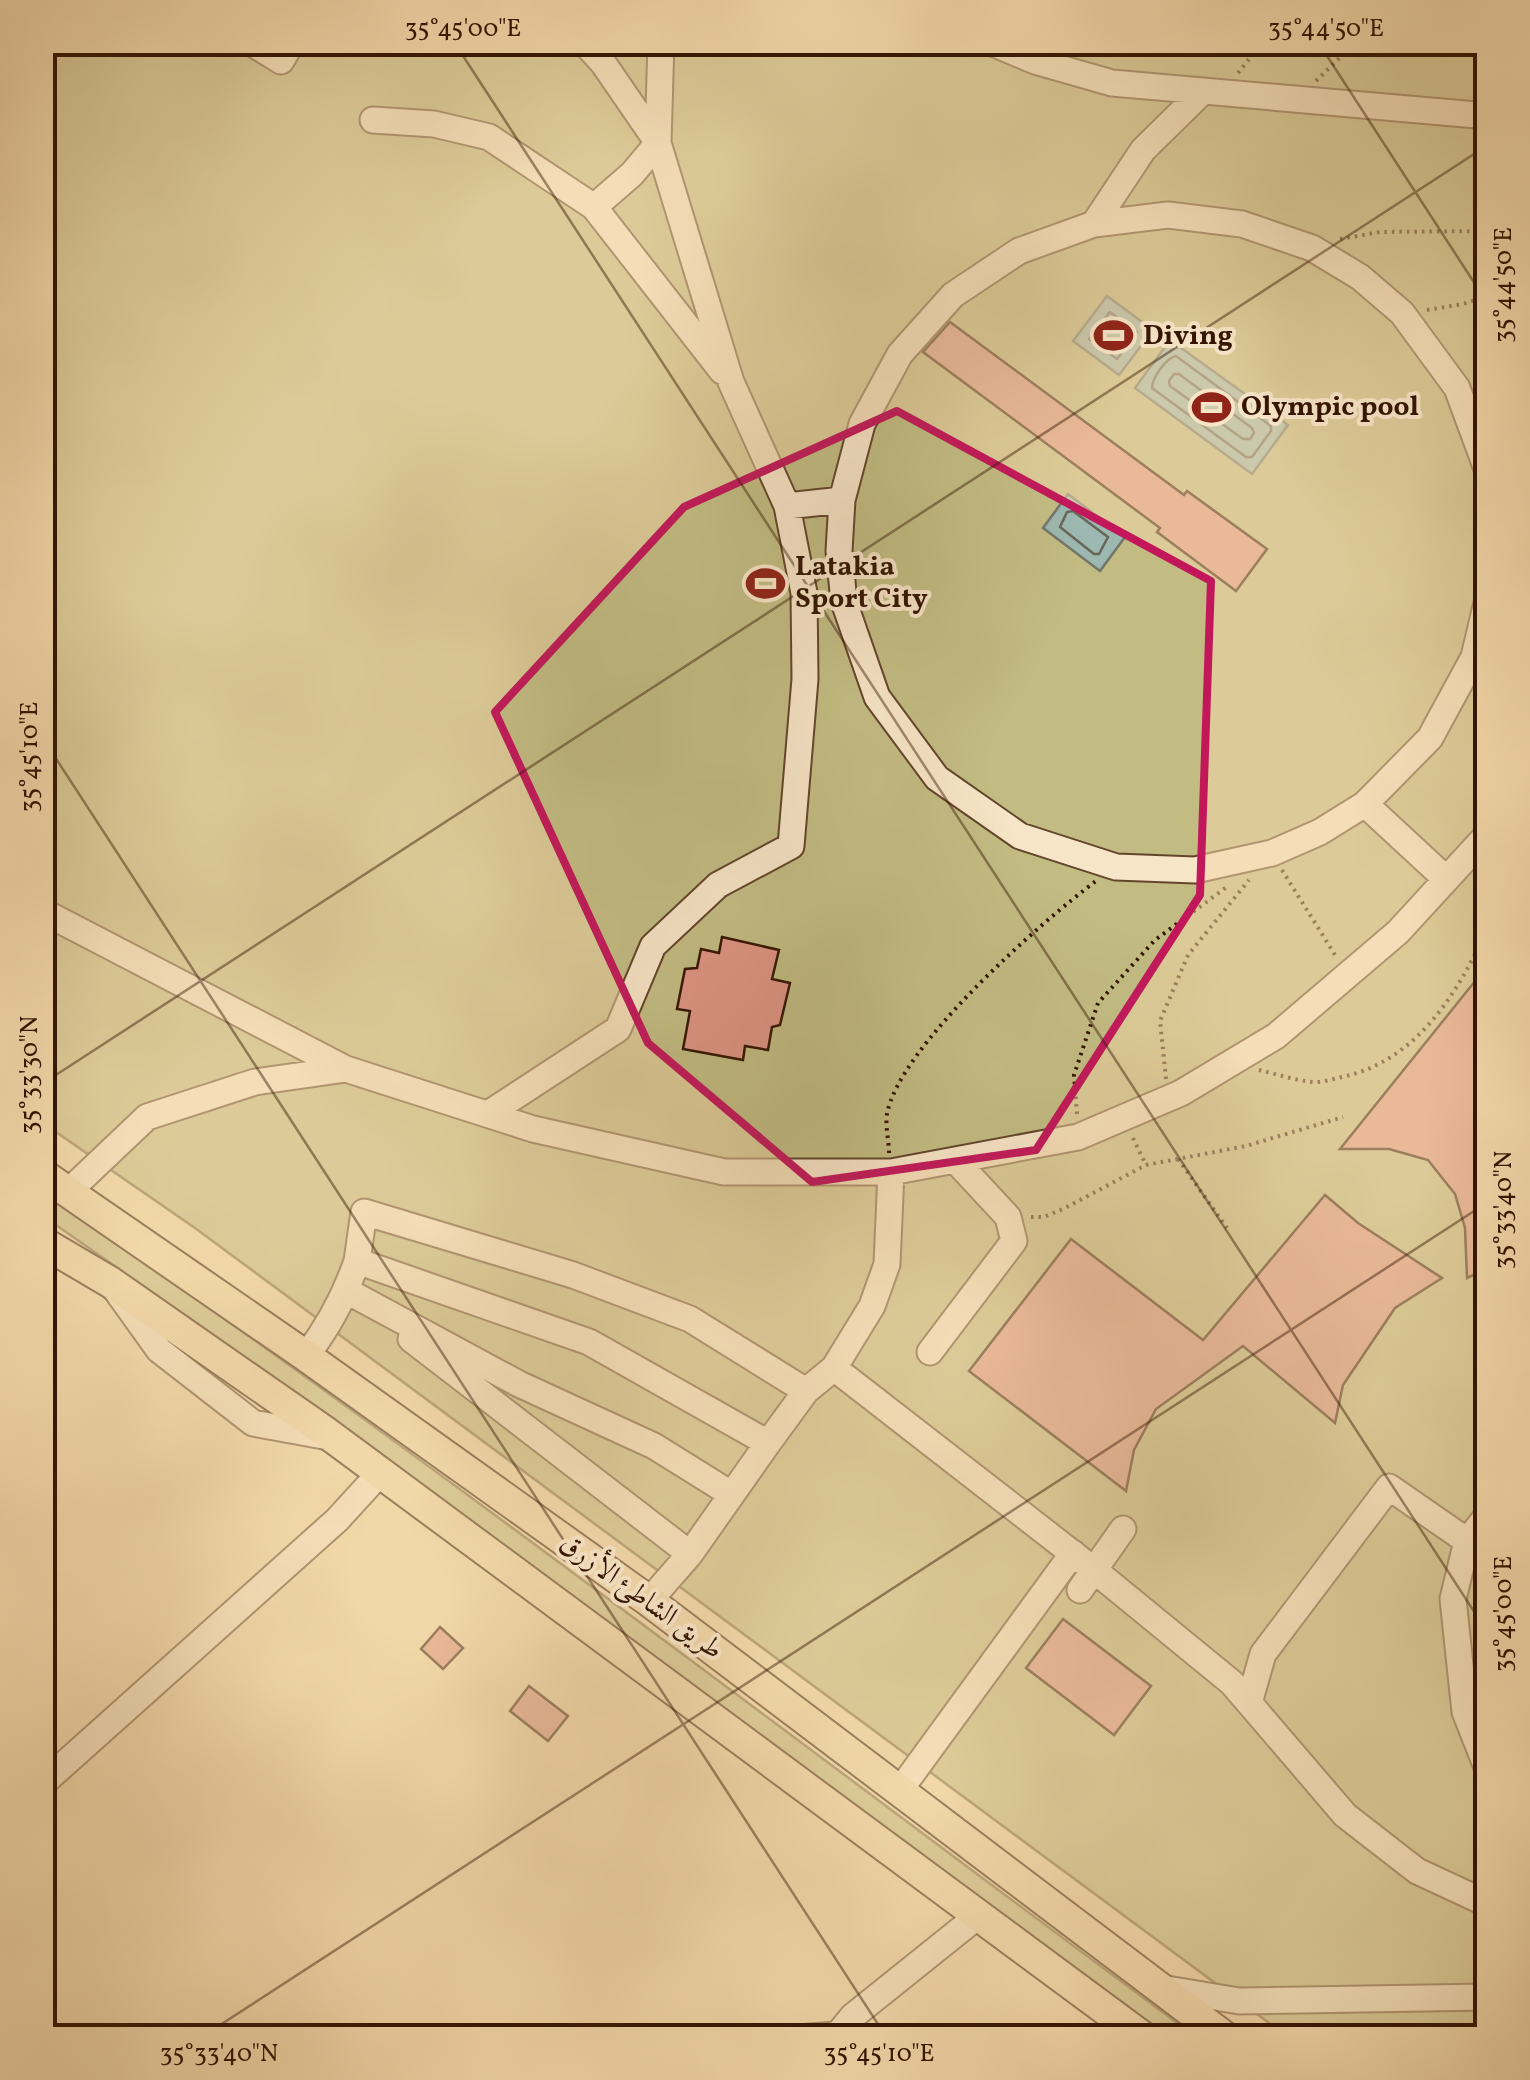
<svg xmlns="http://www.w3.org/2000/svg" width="1530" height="2080" viewBox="0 0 1530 2080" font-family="Vollkorn,Amiri,serif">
<rect width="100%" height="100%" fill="#f2d7a9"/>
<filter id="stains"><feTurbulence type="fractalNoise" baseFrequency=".002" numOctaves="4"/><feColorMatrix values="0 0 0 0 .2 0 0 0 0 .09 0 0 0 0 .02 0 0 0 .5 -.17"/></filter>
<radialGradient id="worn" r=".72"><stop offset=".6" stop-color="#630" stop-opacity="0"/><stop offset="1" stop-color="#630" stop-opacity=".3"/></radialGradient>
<!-- green -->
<path fill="#c2bc83" stroke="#7a6842" stroke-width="2.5" d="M43 43H1487V2037H1288L195 1228 43 1123Z
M51 1200 58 1201C444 1470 818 1757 1196 2037H1166L189 1318 46 1218 43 1209Z"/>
<!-- water -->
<path fill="#9cb8b0" stroke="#72766a" stroke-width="2.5" d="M1107 296 1153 330 1119 375 1073 341Z
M1170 340 1288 425 1252 474 1135 388Z
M1068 494 1125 537 1100 571 1043 528Z"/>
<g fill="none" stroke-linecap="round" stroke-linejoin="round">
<!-- shore -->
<path stroke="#686659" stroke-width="2.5" d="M1110 312 1137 332 1117 359 1089 339Z
M1176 356 1271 426V431L1252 457H1246L1152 388C1152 378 1166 358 1176 356Z
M1174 374H1179L1252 428 1254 433 1250 439H1243L1170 386 1169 381Z
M1073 511 1108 537 1099 554H1094L1060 527 1067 512Z"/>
</g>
<!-- building -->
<path fill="#de9484" stroke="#331402" stroke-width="2.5" d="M950 322 1184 495 1187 491 1267 549 1236 591 1157 532 1160 528 923 352Z
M722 937 779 950 772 979 790 983 780 1025 772 1027 768 1050 745 1046 743 1060 683 1049 690 1011 677 1009 685 969 697 968 701 949 719 953Z
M1488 965V1268L1467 1278 1465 1228 1455 1194 1428 1160 1389 1149H1340Z
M1325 1195 1358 1223 1442 1278 1395 1308 1343 1385 1335 1423 1243 1346 1156 1409 1134 1450 1126 1491 969 1371 1071 1239 1203 1340Z
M1063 1619 1151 1686 1114 1735 1026 1668Z
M440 1627 463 1648 443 1669 421 1649Z
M529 1686 568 1716 548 1741 510 1711Z"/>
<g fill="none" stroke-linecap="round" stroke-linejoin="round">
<defs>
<path id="minor" d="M250 42 281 61 292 42
M584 42 603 63 658 143 632 174 594 207
M990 42 1035 61 1112 83 1488 116
M373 120 434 124 489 137 594 207 722 371
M1094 224 1143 150 1201 93
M1488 472 1457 388 1402 313 1360 277 1312 248 1242 224 1168 215 1094 224 1019 251 953 295 900 354 862 424 842 500 839 551 844 602 877 697 937 778 1020 836 1116 867 1195 870 1272 853 1320 832 1365 804 1430 738 1474 657 1488 598
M787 506 842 500
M1365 804 1446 879
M42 911 346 1069 533 1129 724 1172H891L1078 1137 1181 1093 1276 1036 1398 932 1488 834
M488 1114 618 1029 653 946 718 885 791 846 805 679 804 593 787 506 731 382 658 143 661 42
M70 1190 147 1117 255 1082 346 1069
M357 1261 364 1212 573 1275 690 1319 806 1391
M116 1290 159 1350 253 1423 329 1437
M347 1291 519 1384 654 1446 731 1494
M411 1339 690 1554
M930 1352 1014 1241 1008 1217 955 1160
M306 1356C329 1326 345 1296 357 1261L589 1342 768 1443 690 1554 649 1601
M834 1368 872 1306 887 1264 891 1172
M768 1443 806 1391 834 1368 1094 1570 1232 1683 1345 1815 1417 1871 1488 1904
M1488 1515 1467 1541 1453 1599 1465 1712 1488 1770
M1080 1590 1123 1529
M1249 1703 1263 1654 1389 1487 1467 1541
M42 1784 337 1520 380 1473
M900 1790 1073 1553
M1161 1988 1239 2001 1488 1997
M798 2038 835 2035
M835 2038 853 2016 979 1915"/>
<path id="major" d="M42 1174 306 1356 649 1601 1226 2038
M42 1242 110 1282 324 1431 1144 2038"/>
</defs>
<!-- minor casing -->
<use href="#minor" stroke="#63452c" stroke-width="29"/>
<!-- major casing -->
<use href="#major" stroke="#331402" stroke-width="34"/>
<!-- path -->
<path stroke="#331402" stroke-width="4" stroke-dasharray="2.5 5" stroke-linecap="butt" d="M1238 73 1263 42
M1316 81 1356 42
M1340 239 1380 232 1488 231
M1427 310 1463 304 1488 296
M1282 870 1335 955
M1259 1070C1276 1074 1294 1080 1312 1082 1321 1083 1332 1079 1342 1077 1417 1061 1457 994 1488 928
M1166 1079 1160 1021 1188 955 1249 880
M1077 1114 1074 1075 1098 1003 1155 940 1228 886
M1133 1138 1146 1165
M889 1153C889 1141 885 1126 887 1114 899 1047 1041 922 1096 881
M1178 1159 1227 1228
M1031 1217H1044L1065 1208 1146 1165 1246 1146 1343 1117"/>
<!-- minor -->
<use href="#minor" stroke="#f7e5c7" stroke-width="25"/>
<!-- major -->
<use href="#major" stroke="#f2d7a9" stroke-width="30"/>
</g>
<!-- marked area -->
<path d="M0 0H1530V2080H0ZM897 411 1211 581 1200 895 1036 1150 812 1182 648 1043 495 712 684 507Z" fill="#f2d7a9" fill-opacity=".55" fill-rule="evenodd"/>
<path fill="none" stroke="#c2185b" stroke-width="8" stroke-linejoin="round" d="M897 411 1211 581 1200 895 1036 1150 812 1182 648 1043 495 712 684 507Z"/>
<!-- ticks -->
<path fill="none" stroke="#331402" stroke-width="2.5" stroke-opacity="0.45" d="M454 42 1488 1633M1318 42 1488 304M42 737 887 2038M42 1084 1488 145M200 2038 1488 1202"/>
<!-- icons -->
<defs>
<symbol id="stadium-bare" viewBox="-9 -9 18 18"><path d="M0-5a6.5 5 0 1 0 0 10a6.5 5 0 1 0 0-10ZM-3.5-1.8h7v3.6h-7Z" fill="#8f2418" stroke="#f7e5c7" stroke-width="2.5" paint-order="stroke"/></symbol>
</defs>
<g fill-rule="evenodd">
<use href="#stadium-bare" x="1086" y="308" width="55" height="55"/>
<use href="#stadium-bare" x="1184" y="380" width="55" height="55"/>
<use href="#stadium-bare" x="738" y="556" width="55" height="55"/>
</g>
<g text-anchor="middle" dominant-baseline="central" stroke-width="8" stroke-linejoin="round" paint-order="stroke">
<!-- poi labels -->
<g font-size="28" font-weight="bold" fill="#331402" stroke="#f7e5c7" text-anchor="start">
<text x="1143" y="336">Diving</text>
<text x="1241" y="407">Olympic pool</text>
<text x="795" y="567">Latakia<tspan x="795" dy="32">Sport City</tspan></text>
</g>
<!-- street labels -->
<g font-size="28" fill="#331402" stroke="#f7e5c7">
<text transform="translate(641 1597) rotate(36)">طريق الشاطئ الأزرق</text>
</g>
</g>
<!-- margin -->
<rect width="1530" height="2080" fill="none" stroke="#f2d7a9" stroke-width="110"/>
<rect x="55" y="55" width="1420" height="1970" fill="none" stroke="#331402" stroke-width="4"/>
<g font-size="25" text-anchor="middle" fill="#331402">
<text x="463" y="36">35°45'00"E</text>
<text x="1326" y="36">35°44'50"E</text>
<text transform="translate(1502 285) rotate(-90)" y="9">35°44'50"E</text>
<text transform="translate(28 757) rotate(-90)" y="9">35°45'10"E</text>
<text transform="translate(28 1075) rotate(-90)" y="9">35°33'30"N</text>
<text transform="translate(1502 1210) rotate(-90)" y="9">35°33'40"N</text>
<text transform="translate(1502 1614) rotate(-90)" y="9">35°45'00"E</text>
<text x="219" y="2061">35°33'40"N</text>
<text x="879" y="2061">35°45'10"E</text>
</g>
<rect width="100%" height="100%" filter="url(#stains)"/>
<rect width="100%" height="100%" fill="url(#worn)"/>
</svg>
